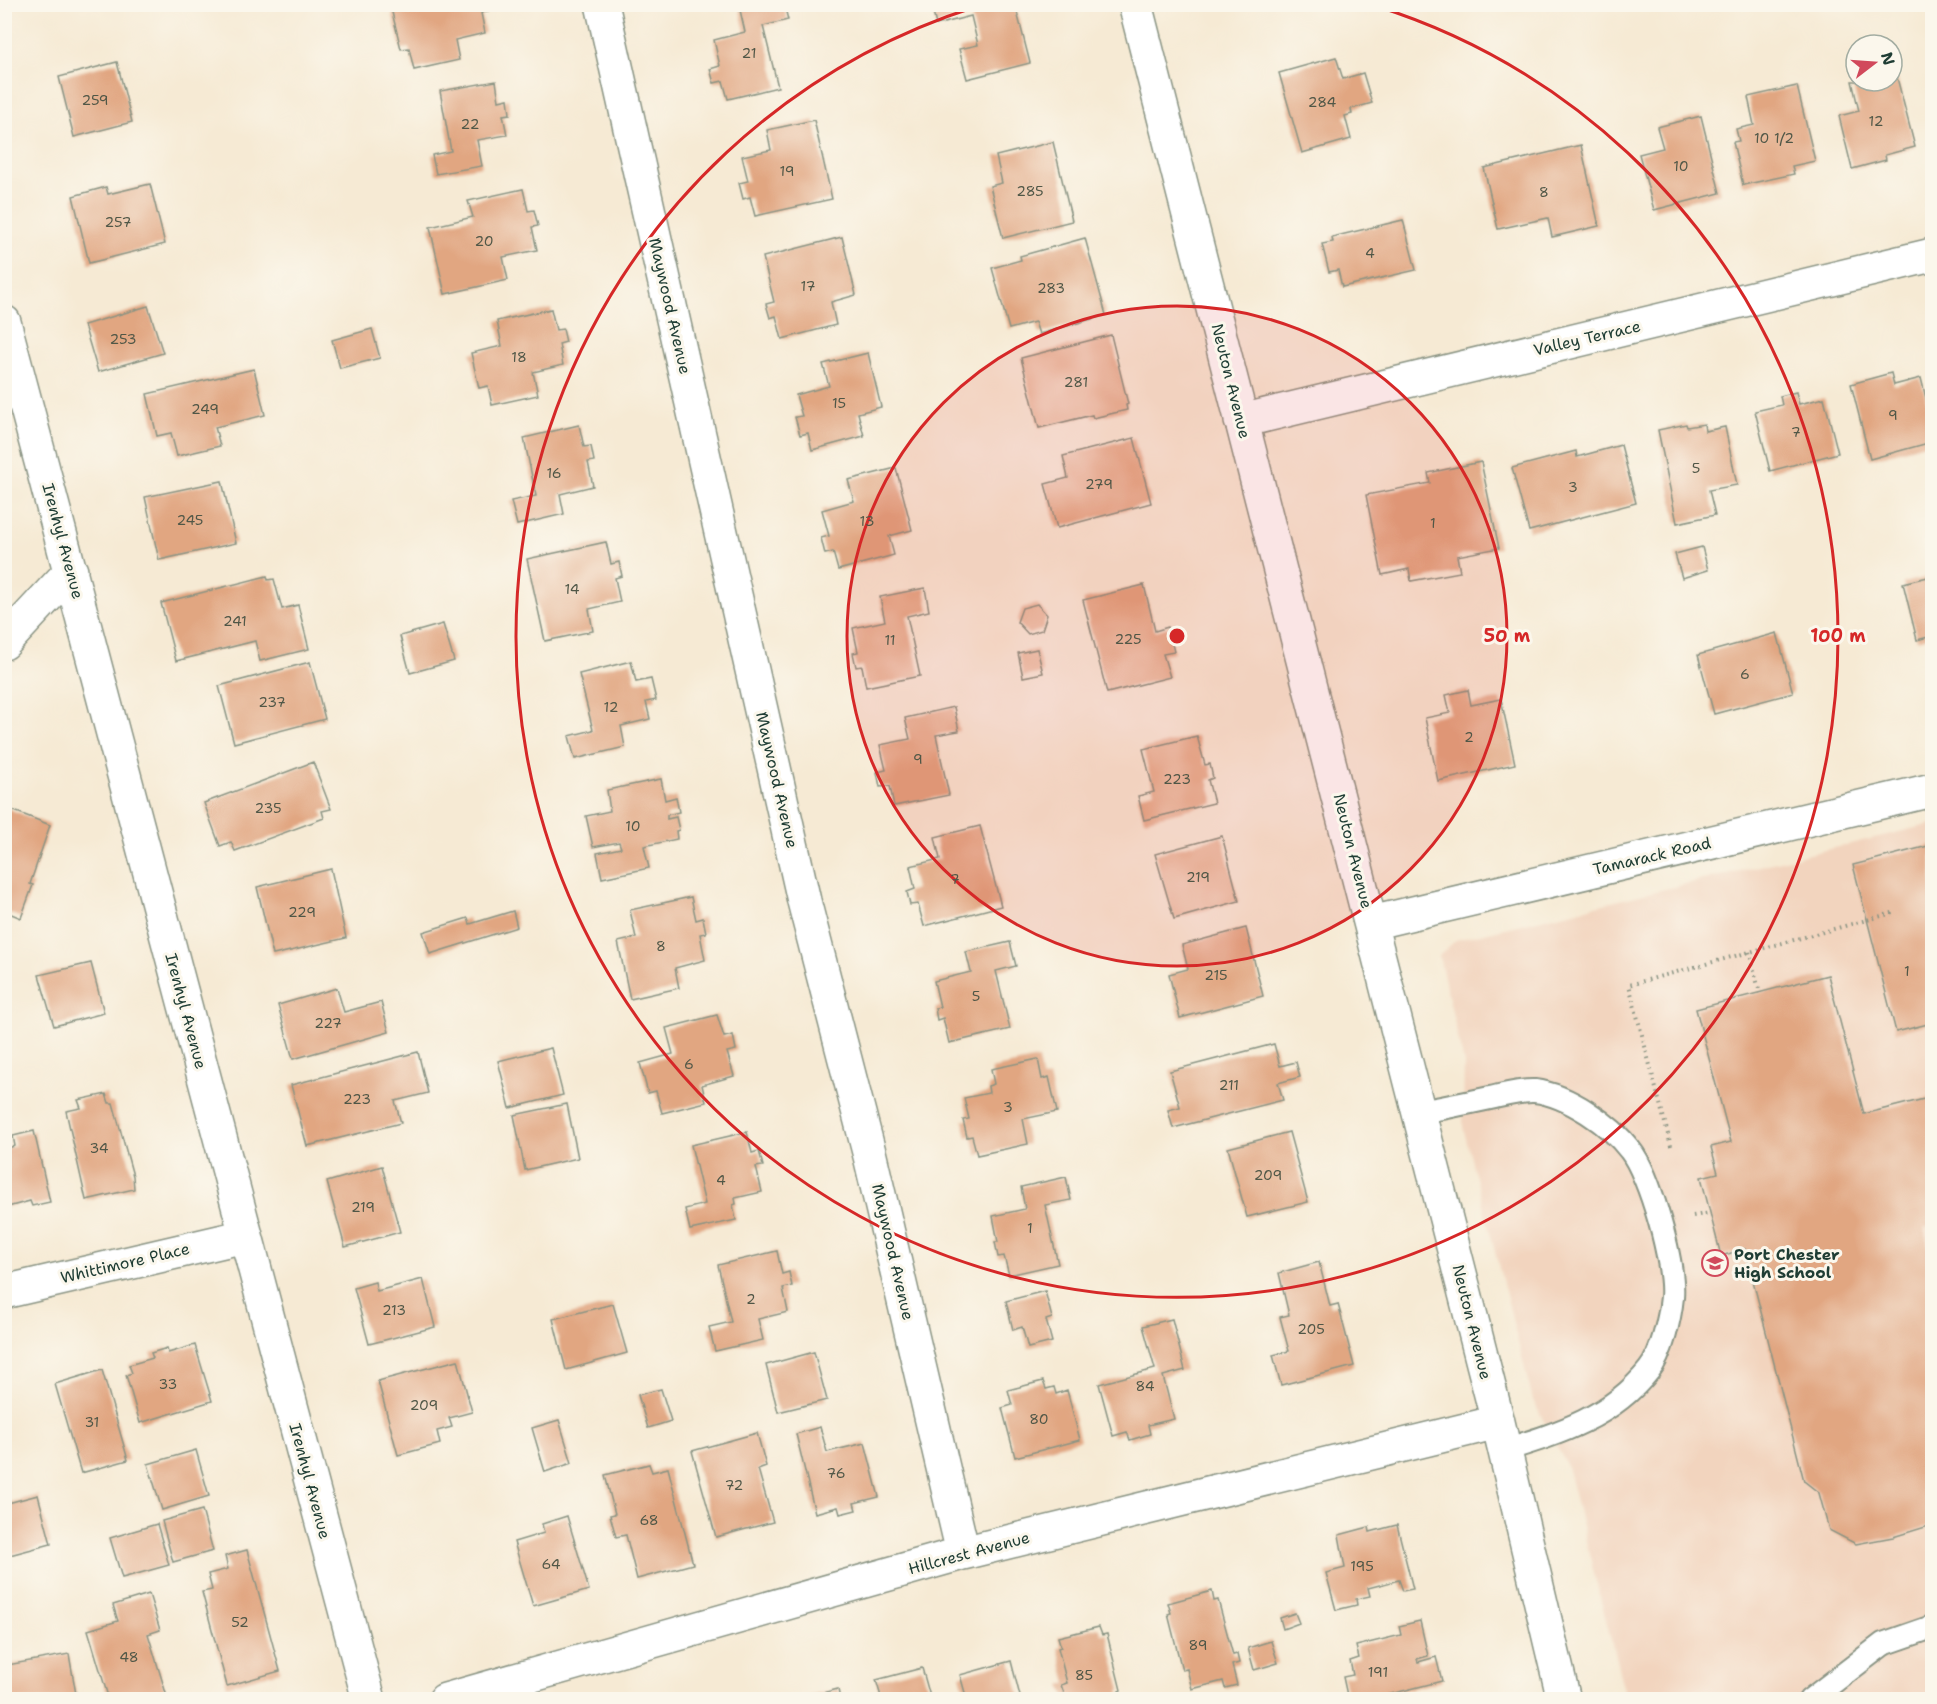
<svg xmlns="http://www.w3.org/2000/svg" width="1937" height="1704" viewBox="0 0 1937 1704" font-family="'Shantell Sans',sans-serif">
<rect width="100%" height="100%" fill="#fbf7ec"/>
<filter id="ink" filterUnits="userSpaceOnUse"><feTurbulence type="fractalNoise" baseFrequency=".0167" numOctaves="2"/><feDisplacementMap in="SourceGraphic" scale="12" xChannelSelector="R" yChannelSelector="G"/><feConvolveMatrix kernelMatrix="1 2 1 2 8 2 1 2 1" color-interpolation-filters="sRGB"/></filter>
<filter id="wash" filterUnits="userSpaceOnUse"><feTurbulence type="fractalNoise" baseFrequency=".008" numOctaves="4" result="noise"/><feDisplacementMap in="SourceGraphic" scale="24" xChannelSelector="R" yChannelSelector="G"/><feGaussianBlur stdDeviation="1.35" result="paint"/><feColorMatrix in="noise" values="0 0 0 0 0 0 0 0 0 0 0 0 0 0 0 0 0 1.4 0 .05"/><feComposite in="paint" operator="in"/></filter>
<g filter="url(#wash)">
<rect width="100%" height="100%" fill="#f6ead4"/>
<!-- built -->
<path fill="#f2d4be" d="M1932 824V1699H1626L1567 1466 1533 1400 1463 1127 1464 1063 1439 956 1456 940Z"/>
<g id="blocks">
<!-- building -->
<path fill="#e1a681" d="M390 4H492L494 9 481 13 485 33 455 40 459 60 414 70 409 48 401 49Z
M764 4H784L788 20 763 26 778 87 728 99 723 81 714 83 710 69 720 66 714 40 745 32 740 10Z
M931 4H1015L1030 63 967 79 959 49 978 45 971 16 936 25Z
M1336 57 1343 79 1363 73 1372 103 1351 109 1352 114 1345 116 1351 139 1302 153 1279 73Z
M117 62 132 122 74 137 59 77Z
M1895 70 1915 147 1885 155 1886 160 1852 169 1839 116 1859 111 1852 81H1892V71Z
M496 81 499 101 508 99 510 114 503 115 507 135 477 140 482 166 436 174 432 155 451 151 440 91Z
M1797 86 1815 161 1792 166 1794 174 1743 185 1733 142 1739 141 1736 129 1754 125 1748 97Z
M1701 116 1720 193 1654 210 1639 154 1663 148 1657 127Z
M814 120 832 199 755 216 750 197 743 199 739 183 748 181 742 156 771 150 767 130Z
M1053 142 1072 221 1003 238 990 186 1002 183 996 156Z
M1581 145 1599 226 1552 237 1548 218 1498 229 1484 168Z
M150 184 165 244 89 263 73 196 106 187 108 194Z
M523 189 528 211 534 210 538 226 532 227 537 250 503 257 508 280 445 294 430 227 473 217 468 201Z
M1403 220 1416 270 1342 287 1338 270 1329 272 1322 244 1333 242 1332 237Z
M842 237 856 295 831 302 836 325 782 339 776 316 770 318 766 304 774 302 763 257Z
M1085 238 1106 315 1039 334 1035 322 1009 329 992 268 1021 260 1020 256Z
M148 306 163 353 98 372 84 325Z
M551 309 556 330 563 329 566 342 559 344 563 365 533 372 538 395 492 405 488 386 479 388 471 353 502 346 497 321Z
M372 329 380 358 340 368 332 340Z
M1111 335 1128 404 1126 405 1127 410 1093 418 1092 415 1039 428 1021 358Z
M868 353 881 407 858 413 864 436 812 450 808 433 800 435 795 417 802 416 796 395 829 386 823 364Z
M254 369 265 415 215 427 220 446 177 456 171 433 157 436 147 394Z
M1891 373 1894 385 1921 378 1932 422V442L1870 459 1851 384Z
M1796 392 1799 404 1824 398 1838 453 1770 471 1755 411 1782 405 1780 396Z
M1686 424 1687 427 1704 424 1705 431 1725 427 1737 485 1709 490 1715 515 1677 523 1658 430Z
M579 425 584 447 591 446 594 461 588 462 593 486 560 494 564 514 517 525 511 501 536 496 524 438Z
M1134 438 1151 503 1057 528 1045 484 1068 478 1063 456Z
M1621 445 1636 503 1529 531 1512 468 1576 451 1577 457Z
M1481 462 1499 548 1457 556 1460 572 1411 581 1409 569 1382 575 1366 495 1430 483 1428 473Z
M896 468 912 530 889 536 894 555 838 570 833 552 825 554 821 538 829 536 822 510 854 501 848 480Z
M222 481 236 543 159 560 145 497Z
M606 542 611 564 619 562 622 576 615 578 620 602 589 609 593 631 545 641 527 559Z
M1702 547 1708 570 1682 578 1675 554Z
M267 576 268 580 274 579 282 609 298 605 309 649 260 661 255 641 176 661 161 603Z
M1932 576V636L1917 640 1903 583Z
M1144 585 1155 631 1168 627 1174 652 1163 654 1170 677 1107 693 1083 600Z
M925 588 929 611 907 616 920 676 866 687 862 666 856 667 853 653 858 652 853 628 885 621 880 597Z
M1037 604 1047 615 1042 630 1028 634 1017 622 1022 608Z
M443 624 454 661 410 673 400 636Z
M1777 633 1793 693 1714 714 1698 655Z
M1037 649 1043 673 1023 677 1018 653Z
M631 661 636 682 651 679 656 700 646 702 650 719 621 726 625 747 575 759 569 736 593 730 579 674Z
M310 662 325 719 234 743 219 686Z
M1468 690 1471 705 1501 699 1515 764 1438 781 1425 718 1450 713 1446 695Z
M954 707 959 731 936 735 949 795 894 806 890 786 880 787 877 772 886 770 880 745 910 739 905 718Z
M1197 736 1205 765 1210 764 1213 778 1208 780 1214 803 1144 820 1138 796 1154 792 1143 749Z
M313 762 331 809 322 811 324 818 235 851 231 842 220 846 204 803Z
M661 779 665 800 676 797 679 812 667 815V819L676 817 679 830 676 831 677 839 644 846 649 868 602 878 597 853 621 848 619 842 593 847 586 816 610 811 607 790Z
M4 807 50 825 30 884 33 885 21 918 4 911Z
M980 826 1001 906 924 926 918 904 910 905 907 892 915 889 910 866 940 859 935 837Z
M1222 836 1239 901 1174 919 1155 854Z
M1932 845V1023L1896 1032 1853 865Z
M331 869 346 938 273 955 257 887Z
M691 897 696 920 703 918 706 933 700 934 705 960 675 968 679 988 630 999 618 942 636 938 630 910Z
M513 911 517 927 430 954 423 932 468 918 470 924Z
M1246 928 1263 996 1180 1018 1169 974 1188 969 1182 945Z
M1010 942 1016 966 996 971 1010 1029 949 1043 943 1018 937 1020 935 1008 940 1007 934 981 971 972 966 952Z
M91 963 104 1013 54 1026 39 975Z
M1828 975 1864 1114 1932 1097V1226L1924 1228 1932 1260V1520L1929 1526 1893 1537 1856 1544 1829 1530 1819 1493 1804 1481 1745 1249 1721 1256 1701 1177 1718 1173 1711 1147 1731 1142 1696 1009Z
M337 988 344 1012 381 1002 389 1032 293 1059 278 1005Z
M717 1015 724 1037 733 1035 736 1050 727 1052 734 1076 702 1085 706 1102 662 1113 656 1091 648 1093 640 1063 673 1054 666 1028Z
M1274 1044 1280 1066 1296 1062 1300 1077 1278 1083 1283 1100 1173 1128 1168 1110 1180 1107 1170 1071Z
M551 1048 563 1095 510 1108 498 1061Z
M418 1052 428 1093 395 1101 401 1123 307 1146 291 1085Z
M1038 1059 1042 1079 1049 1077 1057 1112 1023 1119 1028 1144 977 1155 972 1136 967 1137 963 1120 969 1119 964 1098 989 1093 988 1086 994 1084 991 1069Z
M106 1094 109 1103H113L133 1176 134 1189 86 1200 66 1111 81 1108 78 1100Z
M567 1104 578 1158 525 1170 514 1115Z
M34 1131 50 1202 32 1206 30 1201 4 1208V1149L15 1146 13 1136Z
M747 1132 752 1153 759 1151 763 1166 756 1167 762 1192 735 1198 736 1204 733 1205 736 1220 690 1230 685 1209 705 1204 691 1145Z
M1289 1132 1308 1202 1247 1217 1228 1148Z
M382 1166 400 1232 345 1247 327 1182Z
M1066 1177 1071 1200 1045 1205 1058 1264 1009 1275 1004 1256 998 1257 995 1242H998L993 1216 1025 1209 1021 1187Z
M777 1251 782 1274 789 1272 792 1286 783 1288 788 1312 758 1319 763 1340 715 1351 709 1327 731 1322 718 1265Z
M1319 1262 1330 1306 1338 1304 1354 1366 1281 1385 1273 1355 1289 1351 1280 1317 1289 1315 1279 1273Z
M423 1279 435 1327 369 1344 354 1288 375 1282 377 1291Z
M1045 1291 1052 1318 1046 1320 1052 1342 1028 1348 1022 1327 1013 1330 1006 1301Z
M613 1304 627 1353 566 1370 553 1319Z
M1172 1319 1185 1370 1163 1376 1174 1419 1148 1425 1150 1434 1130 1440 1127 1432 1113 1436 1099 1384 1155 1369 1143 1326Z
M195 1345 212 1401 140 1423 126 1375 132 1373 129 1365 153 1358 151 1353 167 1348 168 1353Z
M814 1352 827 1400 778 1412 766 1365Z
M458 1360 472 1412 449 1418 452 1427 437 1431 440 1444 398 1455 378 1381Z
M102 1370 128 1460 81 1473 55 1384Z
M1043 1381 1046 1389 1054 1387 1056 1394 1067 1390 1080 1440 1015 1457 1002 1408 1012 1405 1008 1390Z
M661 1389 671 1421 648 1428 638 1395Z
M559 1420 572 1463 545 1472 532 1428Z
M820 1427 827 1452 865 1443 879 1497 854 1503 856 1510 840 1514 838 1507 815 1513 796 1434Z
M757 1433 766 1466 758 1469 773 1522 716 1537 692 1451Z
M196 1450 209 1496 162 1510 148 1464Z
M649 1464 652 1472 668 1468 693 1564 637 1579 626 1535 616 1537 610 1515 615 1514 605 1475Z
M38 1495 51 1544 6 1556 4 1504Z
M202 1510 213 1551 173 1562 162 1521Z
M567 1516 589 1590 533 1606 514 1542 544 1533 542 1524Z
M157 1524 169 1565 122 1578 110 1538Z
M1397 1525 1413 1589 1403 1591 1399 1580 1368 1588 1370 1596 1356 1599 1357 1605 1336 1610 1326 1573 1345 1568 1339 1535 1369 1527 1370 1532Z
M247 1550 280 1671 227 1686 202 1592 212 1590 208 1574 228 1569 225 1556Z
M1212 1591 1214 1601 1218 1600 1233 1655 1237 1654 1239 1663 1232 1665 1237 1685 1225 1688 1223 1681 1192 1689 1187 1669 1182 1670 1168 1614 1171 1613 1168 1603Z
M149 1594 160 1630 148 1634 168 1700H109L88 1630 118 1621 113 1605Z
M1295 1613 1299 1623 1283 1629 1280 1618Z
M1420 1621 1428 1656 1417 1659 1418 1662 1436 1657 1442 1681 1367 1700H1348L1343 1677 1353 1675 1350 1661 1359 1658 1356 1646 1401 1635 1399 1626Z
M1099 1627 1102 1635 1107 1634 1121 1690 1119 1691 1121 1700H1071L1070 1695 1065 1696 1061 1685 1067 1683 1058 1648 1061 1647 1058 1637Z
M1271 1641 1278 1663 1254 1670 1248 1648Z
M69 1654 77 1700H13L7 1665Z
M1011 1661 1021 1700H967L960 1675Z
M922 1668 931 1700H882L876 1680Z
M838 1689 840 1700H799V1699Z"/>
</g>
</g>
<g filter="url(#ink)">
<use href="#blocks" fill-opacity="0" stroke="#8a9484" stroke-width="1.5"/>
<g fill="none" stroke-linecap="round" stroke-linejoin="round">
<defs>
<path id="lane" d="M1419 1112C1443 1108 1467 1103 1490 1098 1504 1095 1521 1090 1535 1091 1568 1095 1611 1125 1630 1150 1650 1175 1675 1265 1672 1297 1670 1317 1662 1354 1649 1370 1612 1417 1560 1433 1505 1450
M1810 1700 1883 1644 1932 1627"/>
<path id="street" d="M602 4 804 901 870 1156 963 1553
M1135 4 1498 1422 1564 1700
M4 322 369 1700
M1241 421 1932 255
M4 643 71 571
M1371 923 1932 790
M4 1292 245 1236
M445 1700 963 1553 1498 1422"/>
</defs>
<!-- lane casing -->
<use href="#lane" stroke="#8a9484" stroke-width="26"/>
<!-- street casing -->
<use href="#street" stroke="#8a9484" stroke-width="36"/>
<!-- path -->
<path stroke="#8a9484" stroke-width="4" stroke-dasharray="1.5 4.5" stroke-linecap="butt" d="M1749 952 1760 993
M1671 1146 1629 985 1896 912
M1693 1216 1710 1213
M1930 1250 1932 1249"/>
<!-- lane -->
<use href="#lane" stroke="#fff" stroke-width="22"/>
<!-- street -->
<use href="#street" stroke="#fff" stroke-width="33"/>
</g>
</g>
<!-- distance rings -->
<circle cx="1177" cy="636" r="330" fill="#d62828" fill-opacity=".12"/>
<g fill="none" stroke="#d62828" stroke-width="3">
<circle cx="1177" cy="636" r="330"/>
<path d="M1376 6A661 661 0 1 1 978 6"/>
</g>
<!-- icons -->
<defs>
<symbol id="school-ring" viewBox="-11 -11 22 22"><circle r="9.5" fill="#fbf7ec" stroke="#d1495b" stroke-width="1.5"/><path d="M0-5L7-2L0 1L-7-2ZM-4 1L0 2.5L4 1V4Q0 6-4 4Z" fill="#d1495b"/></symbol>
</defs>
<g fill-rule="evenodd">
<use href="#school-ring" x="1700" y="1248" width="30" height="30"/>
</g>
<g text-anchor="middle" dominant-baseline="central" stroke-width="6" stroke-linejoin="round" paint-order="stroke">
<!-- number labels -->
<g font-size="14" fill="#505747">
<text x="749" y="53">21</text>
<text x="95" y="100">259</text>
<text x="1322" y="102">284</text>
<text x="1876" y="121">12</text>
<text x="470" y="124">22</text>
<text x="1774" y="138">10 1/2</text>
<text x="1681" y="166">10</text>
<text x="787" y="171">19</text>
<text x="1030" y="191">285</text>
<text x="1544" y="192">8</text>
<text x="118" y="222">257</text>
<text x="484" y="241">20</text>
<text x="1370" y="253">4</text>
<text x="808" y="286">17</text>
<text x="1051" y="288">283</text>
<text x="123" y="339">253</text>
<text x="519" y="357">18</text>
<text x="1076" y="382">281</text>
<text x="839" y="403">15</text>
<text x="205" y="409">249</text>
<text x="1893" y="415">9</text>
<text x="1796" y="432">7</text>
<text x="1696" y="468">5</text>
<text x="554" y="473">16</text>
<text x="1099" y="484">279</text>
<text x="1573" y="487">3</text>
<text x="190" y="520">245</text>
<text x="867" y="521">13</text>
<text x="1433" y="523">1</text>
<text x="572" y="589">14</text>
<text x="235" y="621">241</text>
<text x="1128" y="639">225</text>
<text x="890" y="640">11</text>
<text x="1745" y="674">6</text>
<text x="272" y="702">237</text>
<text x="611" y="707">12</text>
<text x="1469" y="737">2</text>
<text x="918" y="759">9</text>
<text x="1177" y="779">223</text>
<text x="268" y="808">235</text>
<text x="633" y="826">10</text>
<text x="1198" y="877">219</text>
<text x="955" y="879">7</text>
<text x="302" y="912">229</text>
<text x="661" y="946">8</text>
<text x="1907" y="971">1</text>
<text x="1216" y="975">215</text>
<text x="976" y="996">5</text>
<text x="328" y="1023">227</text>
<text x="689" y="1064">6</text>
<text x="1229" y="1085">211</text>
<text x="357" y="1099">223</text>
<text x="1008" y="1107">3</text>
<text x="99" y="1148">34</text>
<text x="1268" y="1175">209</text>
<text x="721" y="1180">4</text>
<text x="363" y="1207">219</text>
<text x="1030" y="1228">1</text>
<text x="751" y="1299">2</text>
<text x="394" y="1310">213</text>
<text x="1311" y="1329">205</text>
<text x="168" y="1384">33</text>
<text x="1145" y="1386">84</text>
<text x="424" y="1405">209</text>
<text x="1039" y="1419">80</text>
<text x="92" y="1422">31</text>
<text x="836" y="1473">76</text>
<text x="734" y="1485">72</text>
<text x="649" y="1520">68</text>
<text x="551" y="1564">64</text>
<text x="1362" y="1566">195</text>
<text x="240" y="1622">52</text>
<text x="1198" y="1645">89</text>
<text x="129" y="1657">48</text>
<text x="1378" y="1672">191</text>
<text x="1084" y="1675">85</text>
</g>
<!-- street labels -->
<g font-size="16" fill="#1f3d34" stroke="#fbf7ec">
<text transform="translate(670 306) rotate(77)">Maywood Avenue</text>
<text transform="translate(1587 338) rotate(-13)">Valley Terrace</text>
<text transform="translate(1231 381) rotate(76)">Neuton Avenue</text>
<text transform="translate(63 541) rotate(75)">Irenhyl Avenue</text>
<text transform="translate(777 780) rotate(77)">Maywood Avenue</text>
<text transform="translate(1353 851) rotate(76)">Neuton Avenue</text>
<text transform="translate(1652 856) rotate(-13)">Tamarack Road</text>
<text transform="translate(186 1011) rotate(75)">Irenhyl Avenue</text>
<text transform="translate(893 1252) rotate(77)">Maywood Avenue</text>
<text transform="translate(125 1263) rotate(-13)">Whittimore Place</text>
<text transform="translate(1472 1322) rotate(76)">Neuton Avenue</text>
<text transform="translate(310 1481) rotate(75)">Irenhyl Avenue</text>
<text transform="translate(969 1553) rotate(-15)">Hillcrest Avenue</text>
</g>
<!-- poi labels -->
<g font-size="16" font-weight="bold" fill="#1f3d34" stroke="#fbf7ec" text-anchor="start">
<text x="1734" y="1254">Port Chester<tspan x="1734" dy="18">High School</tspan></text>
</g>
</g>
<circle cx="1177" cy="636" r="9" fill="#d62828" stroke="#fbf7ec" stroke-width="3"/>
<g font-size="18" text-anchor="middle" font-weight="bold" fill="#d62828" stroke="#fbf7ec" stroke-width="6" stroke-linejoin="round" paint-order="stroke">
<text x="1507" y="642">50 m</text>
<text x="1838" y="642">100 m</text>
</g>
<!-- margin -->
<rect width="1937" height="1704" fill="none" stroke="#fbf7ec" stroke-width="24"/>
<!-- north arrow -->
<g transform="translate(1874 63) rotate(73)"><circle r="28" fill="#fbf7ec" stroke="#a3ada2" stroke-width="1.5"/>
<path d="M0-4.5L10 22L0 15L-10 22Z" fill="#d1495b"/>
<text y="-9" font-size="16" font-weight="bold" text-anchor="middle" fill="#1f3d34">N</text>
</g>
</svg>
